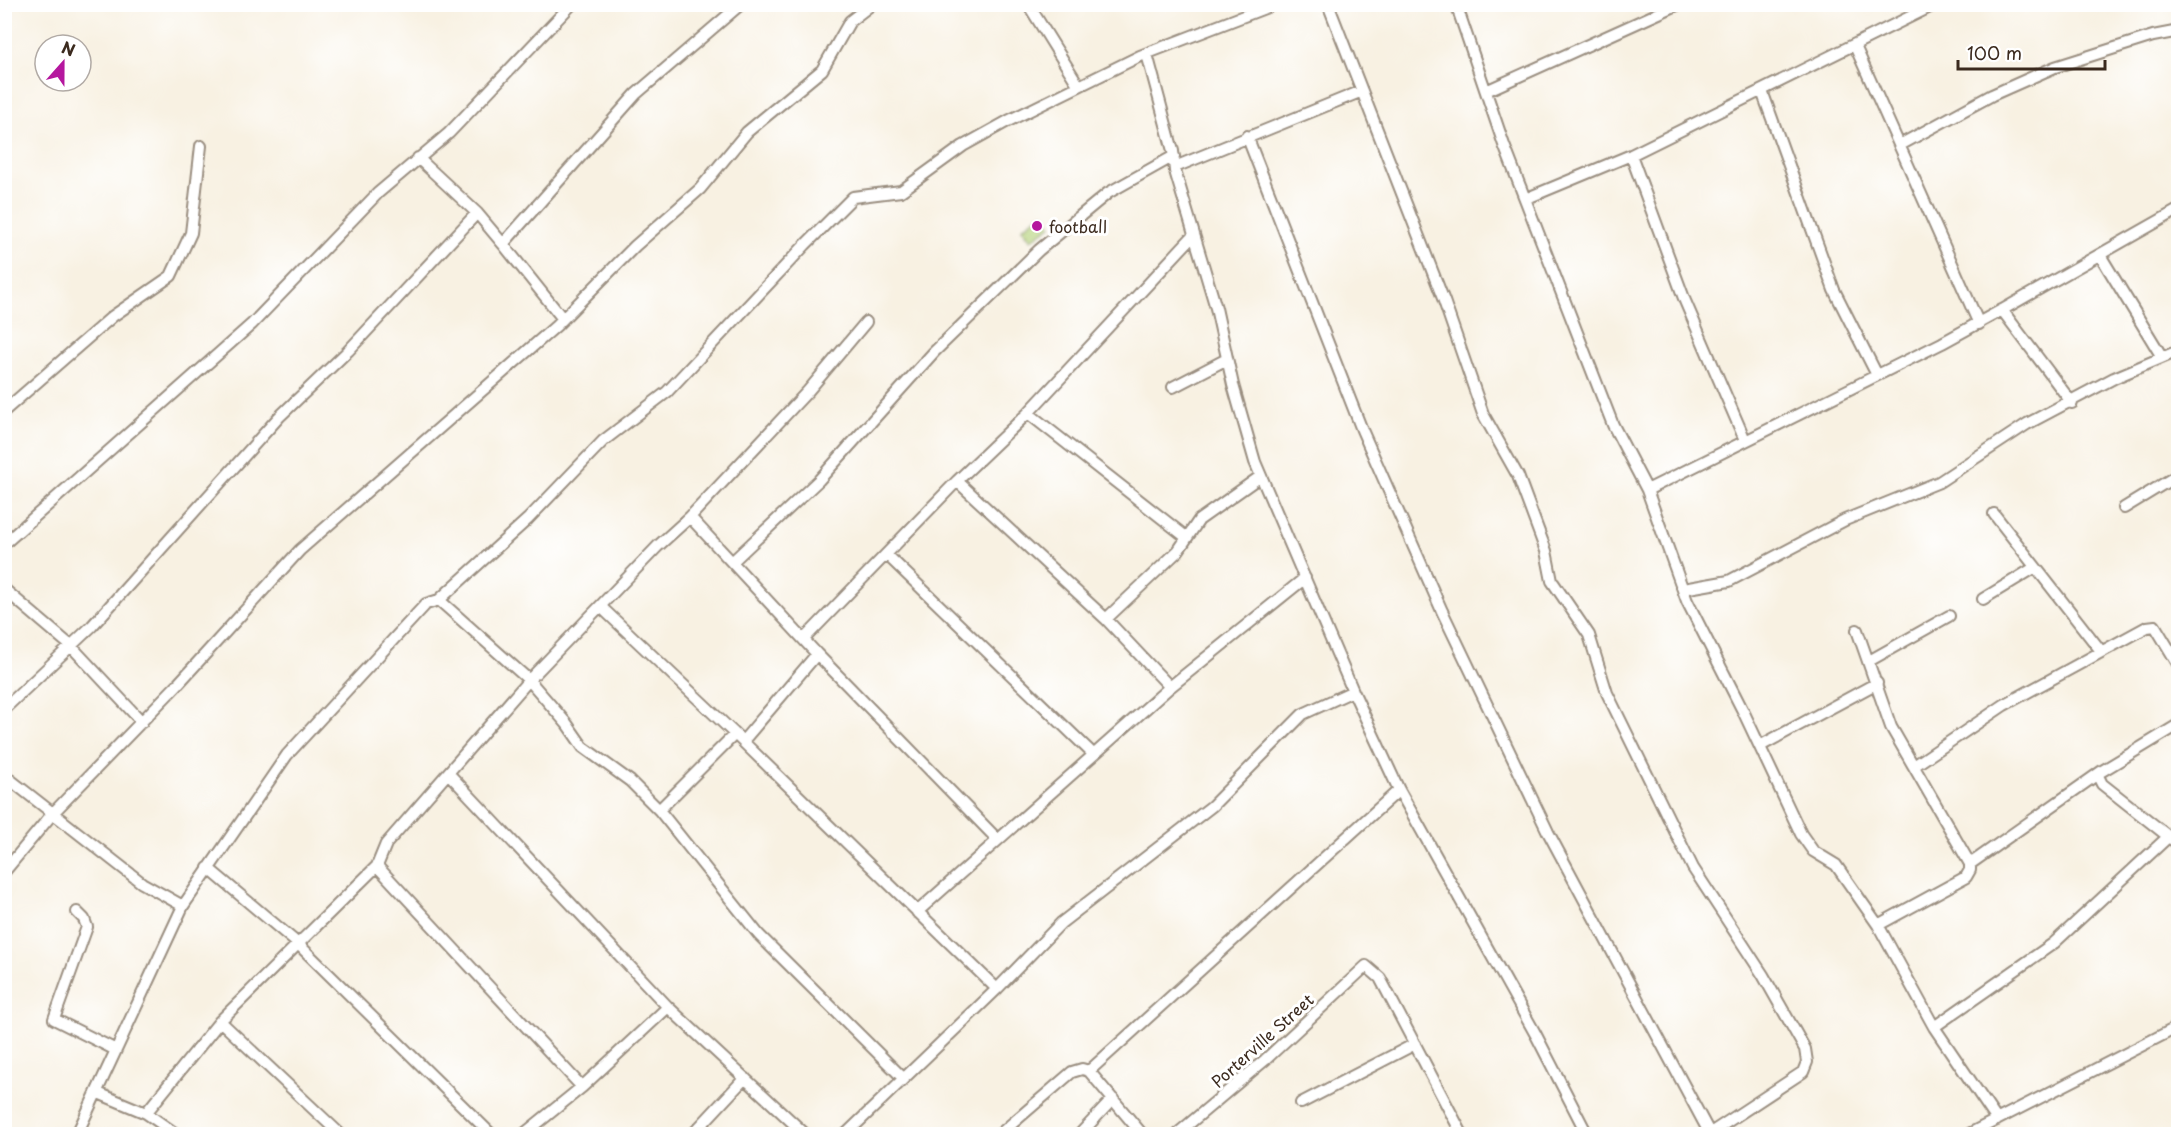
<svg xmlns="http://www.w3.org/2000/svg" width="2183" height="1139" viewBox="0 0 2183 1139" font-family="'Playpen Sans',sans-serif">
<rect width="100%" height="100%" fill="#fff"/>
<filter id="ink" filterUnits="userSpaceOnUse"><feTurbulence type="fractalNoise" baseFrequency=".0167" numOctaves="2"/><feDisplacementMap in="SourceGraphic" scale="12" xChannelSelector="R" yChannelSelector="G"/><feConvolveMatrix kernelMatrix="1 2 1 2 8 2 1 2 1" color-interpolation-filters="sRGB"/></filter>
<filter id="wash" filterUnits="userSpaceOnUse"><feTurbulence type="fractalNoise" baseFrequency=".008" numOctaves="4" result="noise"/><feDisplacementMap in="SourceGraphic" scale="24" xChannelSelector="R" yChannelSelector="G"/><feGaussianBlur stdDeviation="1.35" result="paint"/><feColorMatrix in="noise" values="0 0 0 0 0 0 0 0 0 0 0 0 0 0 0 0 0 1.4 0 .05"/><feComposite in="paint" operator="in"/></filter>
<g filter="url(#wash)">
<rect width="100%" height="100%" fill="#f8f1e2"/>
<!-- green -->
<path fill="#b2d076" stroke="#767d4a" stroke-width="1.5" d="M1043 213 1052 225 1031 240 1022 228Z"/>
</g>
<g filter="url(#ink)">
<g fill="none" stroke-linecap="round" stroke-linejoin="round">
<defs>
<path id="minor" d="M1028 4 1079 86
M1328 4 1444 301 1483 414 1518 476 1546 551 1552 581 1589 635 1607 693 1693 868 1763 975 1805 1049 1807 1062 1803 1072 1709 1134
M1456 4 1504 145 1613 425 1647 490 1687 601 1744 713 1801 834 1813 851 1836 865 1878 925 1934 1027 1997 1120
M1855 46 1979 324
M1147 54 1173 151 1175 171 1216 308 1233 385 1255 462 1353 691 1399 790 1536 1035 1587 1134
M1486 91 1679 4
M1762 91 1834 290 1877 375
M1247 136 1362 430 1442 611 1548 832 1710 1134
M1900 145 1992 95 2055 67 2153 36 2174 32 2178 34
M1631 155 1685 301 1745 440
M418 158 477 213 503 244
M1175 167 1362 91
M1525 199 1631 155 1936 4
M2100 255 2162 357
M2002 310 2178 210
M563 319 503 244 636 94 741 4
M1173 387 1227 359
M4 411 113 316 171 276 191 233 201 146
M1028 413 1186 537
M957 481 1028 413 1193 236
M1647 490 1942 343 2002 310 2072 403
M2124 508 2178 475
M1994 514 2101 651
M690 517 808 391 866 322
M4 544 252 324 378 193 449 133 572 4
M887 555 1092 753
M732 562 819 480 934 352 1039 250 1108 193 1174 156
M4 589 71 646 142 722
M1683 589 1729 581 1845 520 1939 482 2027 424 2114 378 2178 351
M1983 599 2034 568
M439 600 528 519 603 441 667 392 805 245 853 197 901 191 963 146 1008 121 1140 56 1275 4
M601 607 735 734 997 989
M1106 619 1178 551 1199 520 1261 476
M1857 630 1891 727 1970 864V870L1966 877 1878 925
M805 638 957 481 1106 619 1170 687
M1869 661 1949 616
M4 709 92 626 279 417 348 351 477 213
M743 741 817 654
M1760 746 1877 683
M1914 766 2004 705 2147 627 2155 626 2178 664
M449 774 668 1007 805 1134
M4 775 142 883 183 906
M2098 776 2102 784 2178 844
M659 810 735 734
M1970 864 2102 771 2178 725
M377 866 582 1087
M208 868 297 943 491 1134
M4 872 53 813 178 684 300 550 556 326 635 246 700 189 747 132 822 70 850 21 872 4
M77 912 84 919 87 927 54 1019 116 1050
M917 912 1170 687 1305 578
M220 1021 340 1134
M1934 1027 2054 943 2168 837
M1089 1071 1399 790
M98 1093 146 1113 176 1134
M1301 1103 1415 1044
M146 1113 220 1021 377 866 386 844 529 680 658 546 690 517 817 654 998 840
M77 1134 183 906 287 755 426 604 439 600 529 680 567 724 583 747 630 781 659 810 759 935 903 1078
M524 1134 582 1087 668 1007
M693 1134 745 1078
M846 1134 997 989 1061 923 1212 806 1303 714 1353 691
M1000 1134 1072 1072 1082 1069 1089 1071 1142 1134
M1080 1134 1113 1099
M1177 1134 1265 1060 1366 966 1380 978 1462 1134
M1969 1134 2178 1027"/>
</defs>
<!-- minor casing -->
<use href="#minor" stroke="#9a8e80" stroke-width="14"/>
<!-- minor -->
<use href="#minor" stroke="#fff" stroke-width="10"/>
</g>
</g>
<!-- markers -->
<circle fill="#b5179e" stroke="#fff" stroke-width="2" cx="1037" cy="226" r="6"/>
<g text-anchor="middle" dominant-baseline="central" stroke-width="6" stroke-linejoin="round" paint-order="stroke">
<!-- poi labels -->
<g font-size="16" fill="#3b2a1e" stroke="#fff" text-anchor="start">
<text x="1049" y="226">football</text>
</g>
<!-- street labels -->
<g font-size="16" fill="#3b2a1e" stroke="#fff">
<text transform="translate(1262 1040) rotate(-42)">Porterville Street</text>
</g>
</g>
<!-- margin -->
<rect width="2183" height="1139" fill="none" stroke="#fff" stroke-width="24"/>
<!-- north arrow -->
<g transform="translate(63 63) rotate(21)"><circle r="28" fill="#ffffff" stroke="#b1aaa5" stroke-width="1.5"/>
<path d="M0-4.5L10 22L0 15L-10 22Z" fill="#b5179e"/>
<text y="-9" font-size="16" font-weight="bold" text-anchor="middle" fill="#3b2a1e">N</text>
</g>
<!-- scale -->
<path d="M1958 60v9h147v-9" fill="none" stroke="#3b2a1e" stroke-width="3"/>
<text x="1967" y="60" font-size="18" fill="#3b2a1e" stroke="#ffffff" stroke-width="4.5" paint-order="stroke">100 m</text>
</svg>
